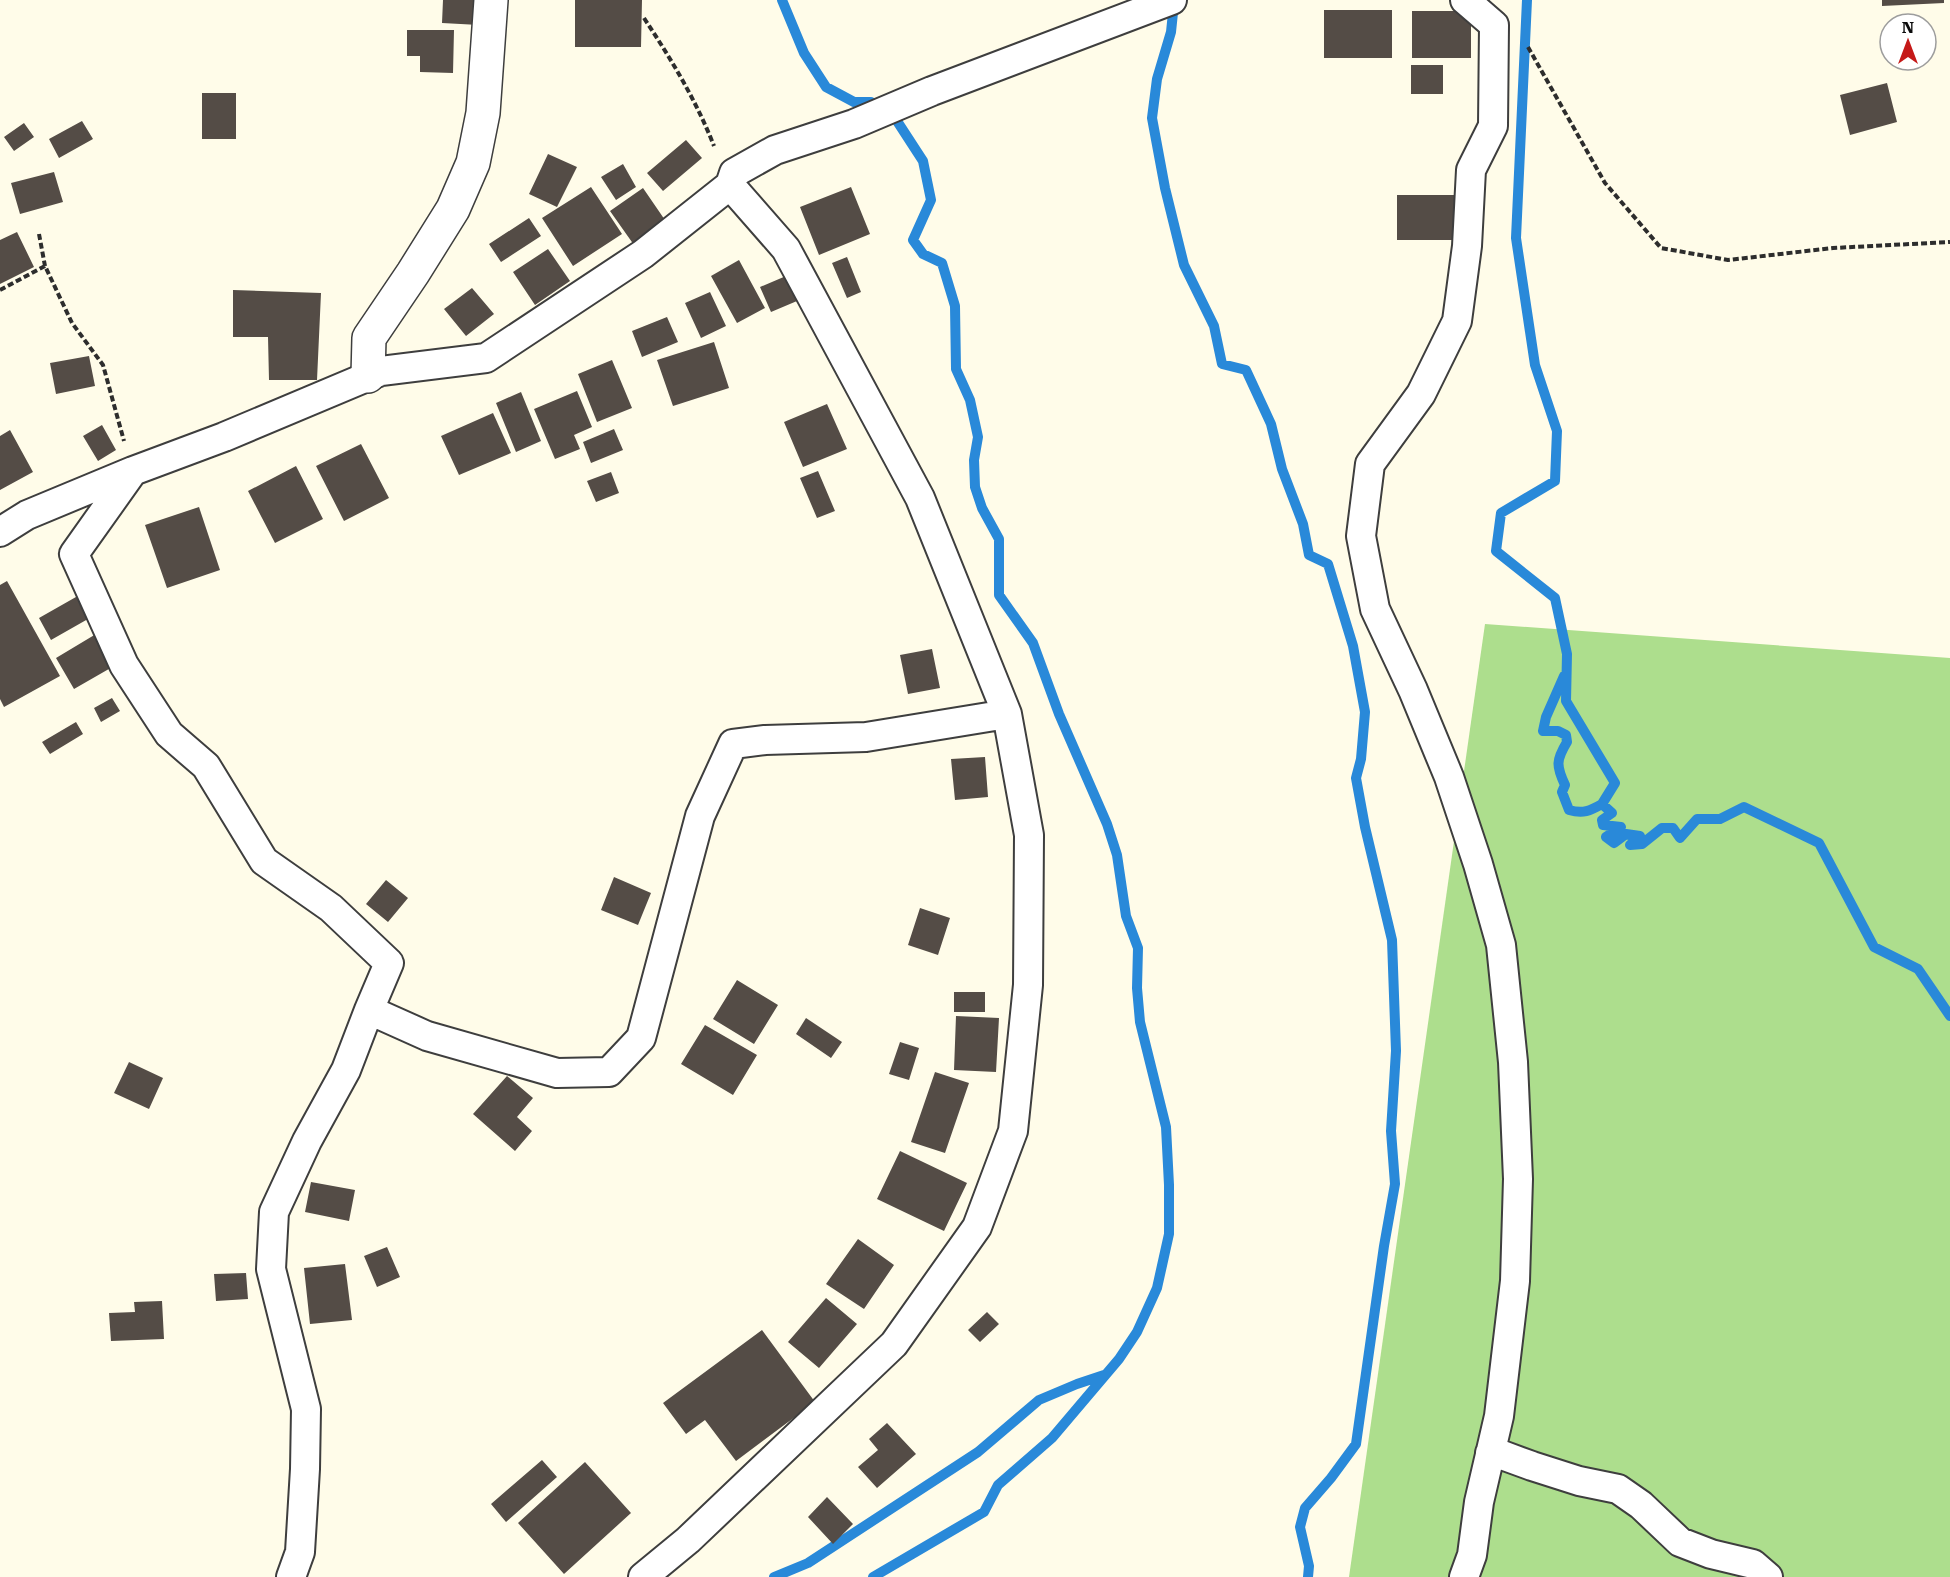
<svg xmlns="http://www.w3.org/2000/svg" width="1950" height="1577" viewBox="0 0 1950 1577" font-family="'Roboto Serif',serif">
<rect width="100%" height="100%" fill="#fffce9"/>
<!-- forest -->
<path fill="#adde8d" d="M1485 624 1950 658V1577H1349Z"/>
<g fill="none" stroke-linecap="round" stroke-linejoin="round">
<!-- stream -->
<path stroke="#2989d9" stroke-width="10" d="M782 0 804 53 826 87 854 102H871L897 121 923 161 931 200 913 240 923 254 942 263 955 306 956 369 970 400 978 437 974 460 975 487 982 508 999 539V595L1033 643 1059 714 1107 824 1117 855 1126 916 1138 948 1137 988 1140 1022 1166 1127 1169 1185V1234L1157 1288 1137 1332 1119 1359 1052 1438 998 1485 984 1512 873 1577
M1527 0 1516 238 1535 365 1557 431 1555 481 1501 513 1496 551 1555 598 1567 654 1566 701 1615 783 1602 804 1612 813 1602 820 1603 825 1621 827 1606 837 1614 843 1626 834 1640 836 1630 845 1642 844 1662 828H1673L1680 838 1697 819H1720L1744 807 1819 843 1874 947 1918 969 1950 1016
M1174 3 1171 32 1157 79 1152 118 1165 188 1184 265 1214 326 1222 364 1246 370 1271 424 1282 469 1303 524 1309 555 1328 564 1353 646 1365 712 1361 759 1356 778 1365 827 1392 940 1396 1051 1391 1131 1395 1184 1384 1246 1356 1444 1331 1478 1305 1508 1300 1527 1309 1566 1308 1577
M1564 676 1546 717 1543 731H1558L1566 735 1567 742C1556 760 1556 766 1565 785L1562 792 1569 810C1583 814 1590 811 1602 804
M774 1577 808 1563 978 1452 1039 1400 1077 1384 1104 1375"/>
</g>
<!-- building -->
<path fill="#544c46" d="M443 0H480L479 25 442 23Z
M575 0H642L641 47H575Z
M1882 0H1944V3L1882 6Z
M1324 10H1392V58H1324Z
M1412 11H1471V58H1412Z
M407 30H454L453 73 420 72V56H407Z
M1411 65H1443V94H1411Z
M1887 83 1897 122 1850 135 1840 95Z
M202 93H236V139H202Z
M82 121 93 139 59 158 49 139Z
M24 123 34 137 14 151 4 137Z
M686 140 702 158 663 191 647 173Z
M548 154 577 167 557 207 529 194Z
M623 164 636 187 616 200 601 177Z
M54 172 63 202 20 214 11 183Z
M591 187 622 234 573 266 542 218Z
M851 187 870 234 819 255 800 207Z
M643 188 667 223 634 245 610 211Z
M1397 195H1456V240H1397Z
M529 218 541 236 501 262 489 244Z
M17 232 34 267 0 284V240Z
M548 249 570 281 535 305 513 272Z
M847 257 861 292 847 298 832 263Z
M739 260 765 308 737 323 711 276Z
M786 276 797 301 771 312 760 287Z
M472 288 494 314 466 336 444 309Z
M233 290 321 293 317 380H269L268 337H233Z
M710 292 726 326 701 338 685 303Z
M667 317 678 342 642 357 632 331Z
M714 342 729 388 673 406 657 360Z
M89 356 95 386 56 394 50 363Z
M612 360 632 408 597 422 578 374Z
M577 391 592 427 574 435 580 449 555 459 534 409Z
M521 392 541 441 516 452 496 403Z
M827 404 847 449 803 467 784 422Z
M493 413 511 453 459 475 441 436Z
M102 425 116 450 98 461 83 436Z
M614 429 623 450 591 463 583 442Z
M10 430 33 472 0 490V436Z
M361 444 389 498 344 521 316 466Z
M296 466 323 519 275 543 248 491Z
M818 471 835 511 817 518 800 478Z
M611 472 619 493 596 502 587 481Z
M199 507 220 570 167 588 145 525Z
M7 581 60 676 4 707 0 699V585Z
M83 593 95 615 51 640 39 618Z
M101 631 121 662 74 689 56 658Z
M932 649 940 688 908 694 900 655Z
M112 698 120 711 101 722 94 708Z
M76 722 83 734 50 754 42 742Z
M985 757 988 797 955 800 951 759Z
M614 877 651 893 638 925 601 910Z
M386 880 408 898 388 922 366 904Z
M920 908 950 918 938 955 908 945Z
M737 980 778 1005 754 1044 713 1019Z
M954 992H985V1012H954Z
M956 1016 999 1018 996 1072 954 1070Z
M806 1018 842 1042 831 1058 796 1034Z
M705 1025 757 1055 733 1095 681 1064Z
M900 1042 919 1048 909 1080 889 1074Z
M129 1062 163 1078 149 1109 114 1093Z
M935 1072 969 1083 945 1153 911 1142Z
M507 1076 533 1098 517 1117 532 1131 515 1151 473 1114Z
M900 1151 967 1183 944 1231 877 1199Z
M311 1182 355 1190 349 1221 305 1212Z
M858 1239 894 1265 864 1309 826 1284Z
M387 1247 400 1277 377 1287 364 1256Z
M345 1264 352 1320 310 1324 304 1268Z
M246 1273 248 1299 216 1301 214 1274Z
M826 1298 857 1324 819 1368 788 1342Z
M162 1301 164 1339 111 1341 109 1313 135 1312 134 1302Z
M987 1312 999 1324 980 1342 968 1330Z
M762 1330 815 1402 736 1461 705 1420 686 1434 663 1403Z
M887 1423 916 1454 877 1488 858 1467 878 1450 869 1439Z
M542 1460 557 1477 506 1522 491 1504Z
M585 1462 631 1513 564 1574 518 1523Z
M827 1497 853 1524 833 1544 808 1517Z"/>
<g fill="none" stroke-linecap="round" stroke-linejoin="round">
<defs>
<path id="minor" d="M133 471 74 554 124 665 169 734 206 766 264 861 331 908 389 963 369 1010 346 1070 307 1141 274 1212 271 1269 306 1409 305 1469 300 1552 291 1577
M0 532 27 515 133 471 224 437 381 371 486 358 643 254 730 185 734 173 775 150 854 124 932 91 1172 0
M369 1010 427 1036 557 1073 609 1072 641 1038 700 816 733 744 765 740 866 737 1007 714
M1490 1453 1502 1455 1532 1466 1579 1481 1618 1489 1641 1505 1680 1542 1711 1554 1753 1564 1768 1577
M643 1577 688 1540 894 1344 977 1227 1013 1131 1028 985 1029 835 1007 714 920 498 786 249 730 185
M1464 1577 1472 1555 1479 1502 1499 1416 1515 1281 1518 1179 1513 1062 1501 945 1478 864 1449 777 1413 690 1375 609 1361 536 1370 464 1421 394 1457 321 1467 246 1471 170 1493 126 1494 25 1465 0"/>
<path id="tertiary" d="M368 376 369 338 413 273 453 209 473 163 483 113 491 0"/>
</defs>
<!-- minor casing -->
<use href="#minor" stroke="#3e3e3e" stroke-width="32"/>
<!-- tertiary casing -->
<use href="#tertiary" stroke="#3e3e3e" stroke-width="36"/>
<!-- path -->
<path stroke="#2d2d2d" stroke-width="4" stroke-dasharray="6 3" stroke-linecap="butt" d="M644 18C671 59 696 100 714 146
M1528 47 1605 183 1661 248 1728 260 1833 248 1950 242
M39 234 45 266
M0 290 45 266 72 323 103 365 124 441"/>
<!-- minor -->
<use href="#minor" stroke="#fff" stroke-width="28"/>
<!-- tertiary -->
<use href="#tertiary" stroke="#fff" stroke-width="33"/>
</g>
<!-- north arrow -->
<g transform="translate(1908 42)"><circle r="28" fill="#ffffff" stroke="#9d9d9d" stroke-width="1.5"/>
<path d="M0-4.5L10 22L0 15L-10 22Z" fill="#c51918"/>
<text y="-9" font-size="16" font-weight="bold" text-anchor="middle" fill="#0b0b0b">N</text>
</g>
</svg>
